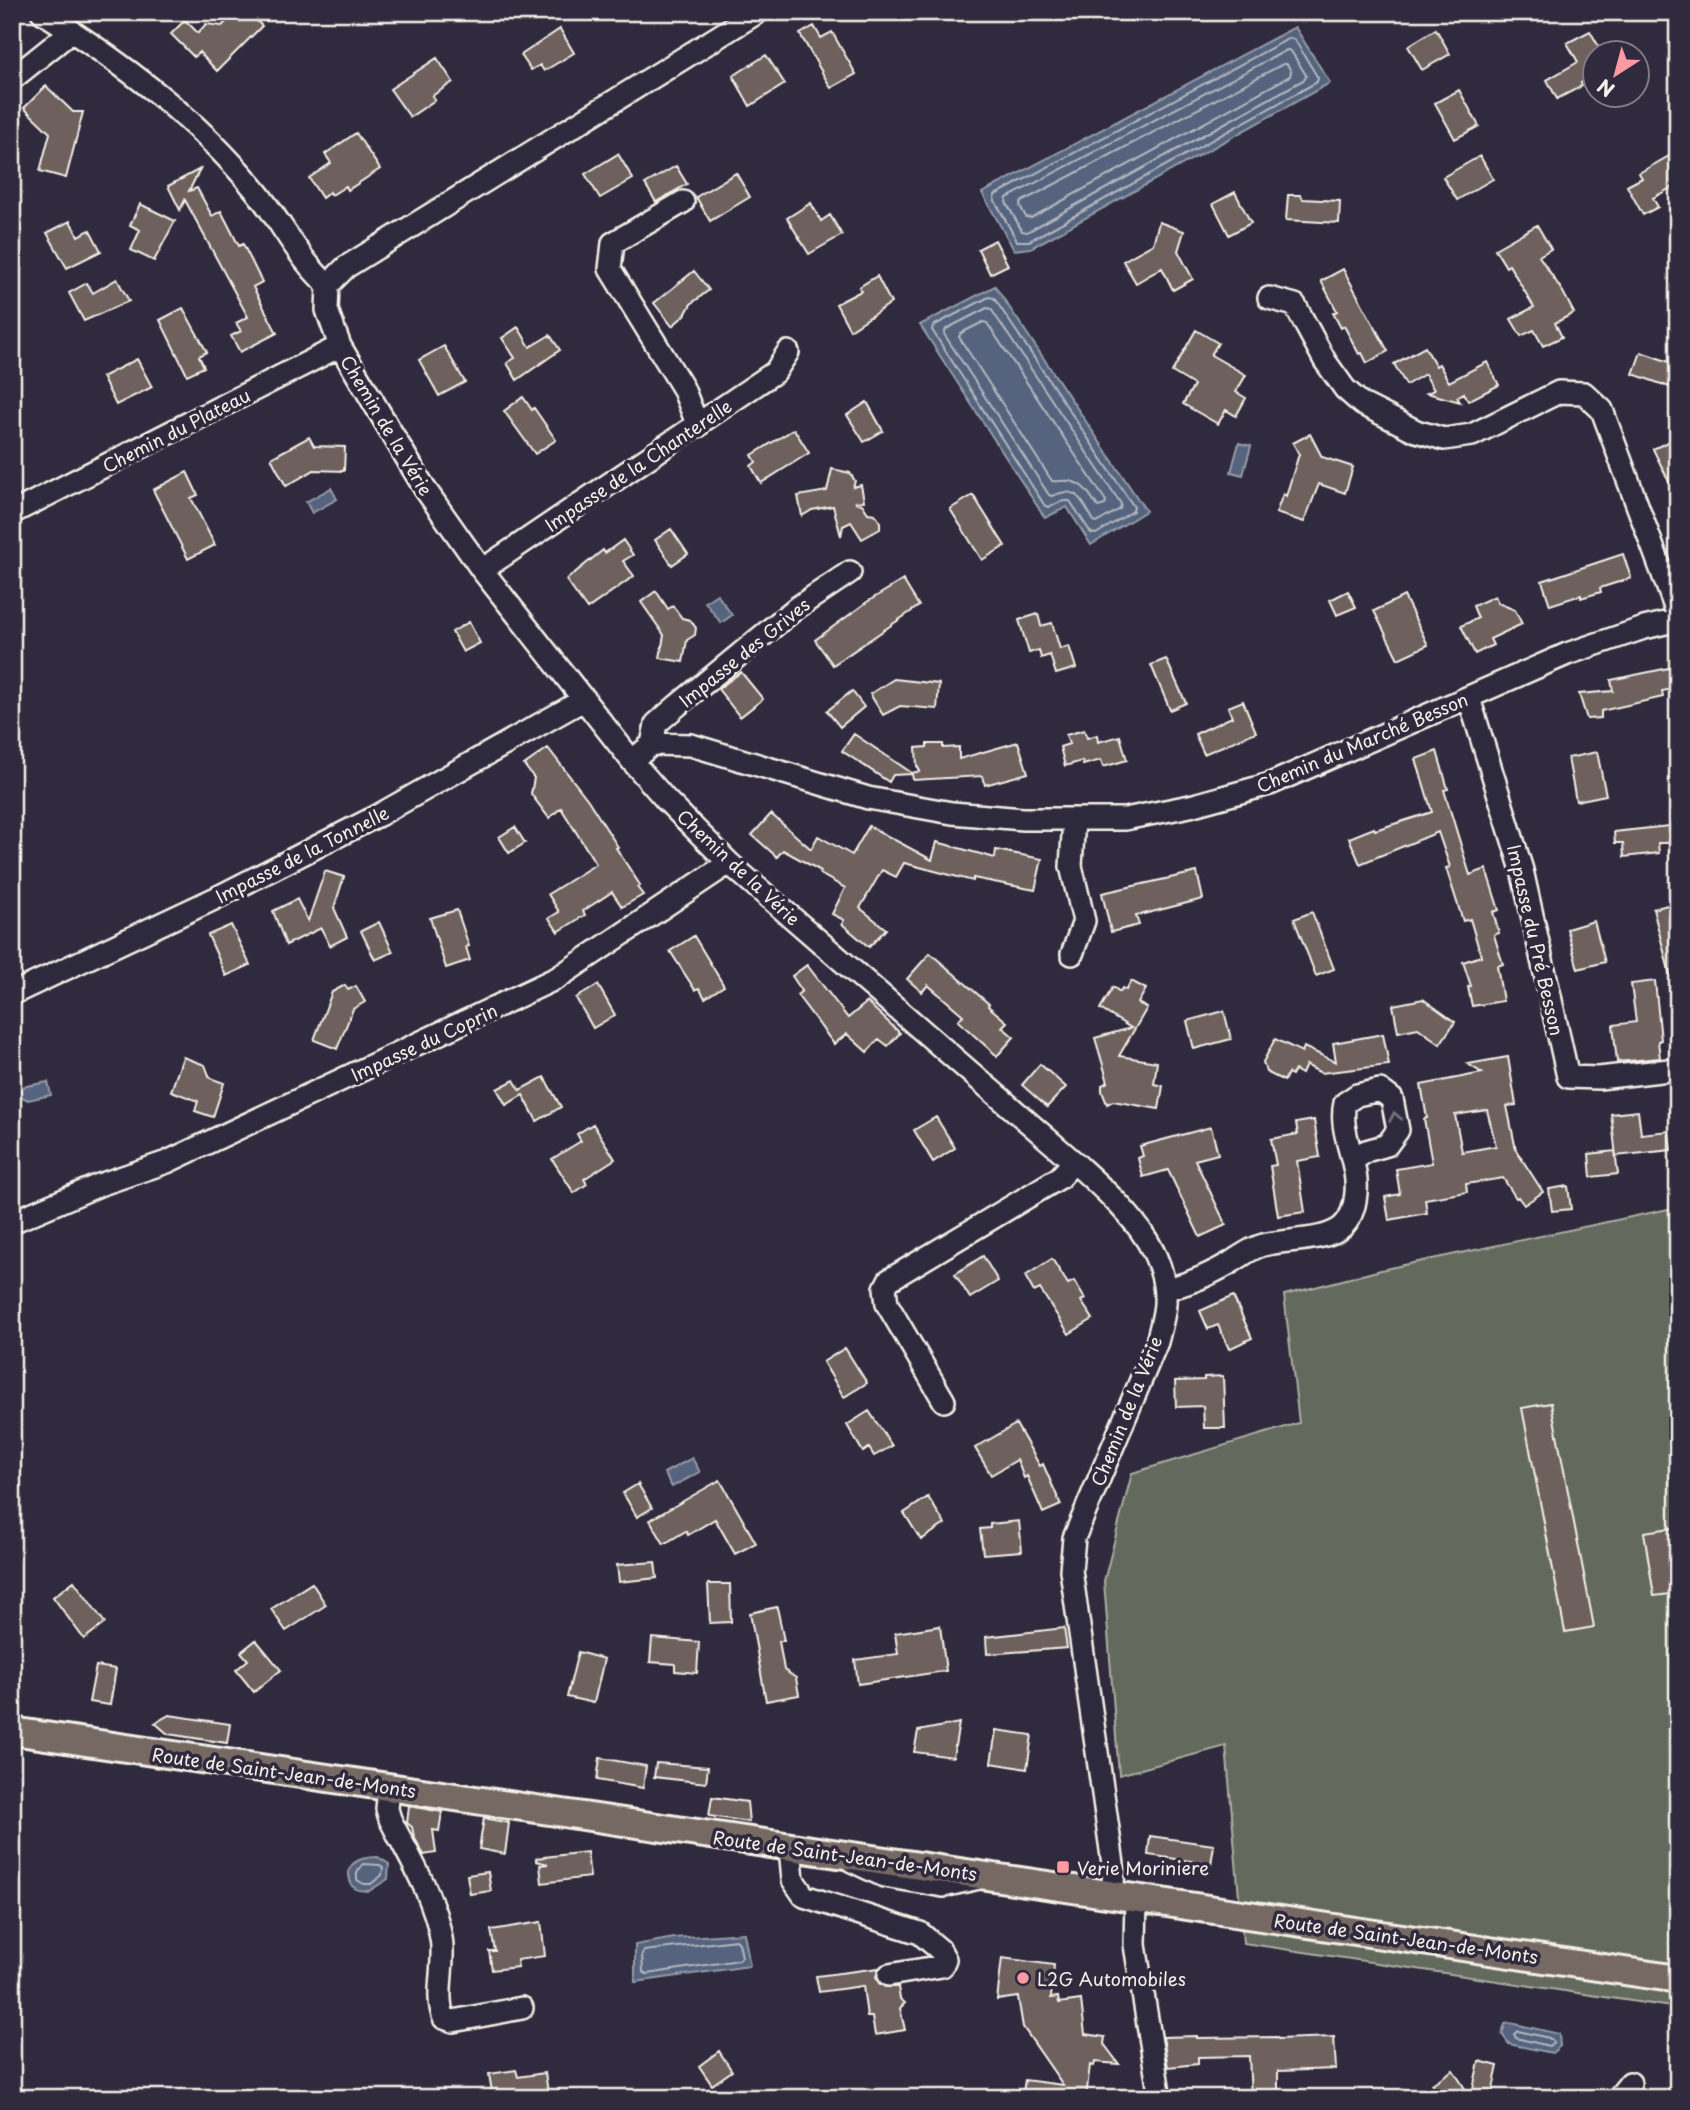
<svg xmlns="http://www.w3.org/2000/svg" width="1690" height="2110" viewBox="0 0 1690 2110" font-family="'Playpen Sans',sans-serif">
<rect width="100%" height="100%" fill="#2f2a3d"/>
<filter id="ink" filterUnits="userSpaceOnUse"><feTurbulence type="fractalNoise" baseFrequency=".0143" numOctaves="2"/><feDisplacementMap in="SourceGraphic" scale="14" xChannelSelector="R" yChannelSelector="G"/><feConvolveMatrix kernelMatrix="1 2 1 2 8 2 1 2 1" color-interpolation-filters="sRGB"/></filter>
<g filter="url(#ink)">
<!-- green -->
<path fill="#646a5d" stroke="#acaea2" stroke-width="2" d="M1678 1207V2008L1243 1943 1226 1746 1119 1775 1104 1581 1132 1473 1299 1423 1284 1295 1385 1269Z"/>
<!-- water -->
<path fill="#54637e" stroke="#949ca8" stroke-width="2" d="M1295 27 1330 83 1031 248 1014 250 982 193Z
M995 286 1146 511 1091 545 1067 507 1045 518 920 325Z
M1239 443 1251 446 1243 475 1231 472Z
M331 488 337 499 312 513 306 502Z
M717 594 732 615 721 623 705 602Z
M48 1082 51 1095 28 1100 18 1095 22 1087Z
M692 1458 700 1472 672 1487 664 1473Z
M378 1857 389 1864 388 1879 369 1891 358 1890 352 1886C342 1863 359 1857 378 1857Z
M744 1933 750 1966 635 1982V1945L674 1938Z
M1510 2023 1559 2034 1560 2046 1552 2053 1509 2044 1502 2034 1505 2024Z"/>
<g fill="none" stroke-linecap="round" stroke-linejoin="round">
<!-- shore -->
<path stroke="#b4b8be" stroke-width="2" d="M1290 38 1295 40 1318 78 1317 82 1029 241H1017L994 199 995 195Z
M1287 50 1291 51 1306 75 1305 79 1027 232 1022 231 1006 202 1007 198Z
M1283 64H1287L1291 71 1290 76 1031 218 1026 217 1020 206 1021 202Z
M989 297 994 298 1134 507 1133 511 1096 534 1091 533 1070 501H1063L1049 507 1045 506 932 330 933 326Z
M987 308 991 309 1121 504 1120 509 1098 522 1094 521C1082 502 1078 484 1052 496L1049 495 944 334 946 329Z
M983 322 987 323 1106 501 1105 505 1098 507C1090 495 1084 483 1069 481 1063 480 1058 482 1052 481L959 337 961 333Z
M363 1864 380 1865 383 1868 382 1875 371 1884H364L357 1880V1873Z
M736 1940 739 1943 742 1957 739 1960 647 1974 643 1972 642 1954 644 1951Z
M1518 2031 1549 2038 1554 2043 1549 2046 1516 2038 1514 2034Z"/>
</g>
<!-- building -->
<path fill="#6e615c" stroke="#f4f1e8" stroke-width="2" fill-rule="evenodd" d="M236 12H248L262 26 217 71 199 52 194 57 171 34 185 20 198 33 206 24 222 26Z
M814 26 821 38 832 32 856 74 831 88 800 34Z
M560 29 574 53 544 71 540 65 531 70 521 55Z
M1436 29 1450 54 1422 70 1408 46Z
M1590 31 1602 52H1595V92L1588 78 1581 83 1582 86 1557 99 1547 80 1578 62 1567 43Z
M766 55 785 84 750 106 733 76Z
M437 58 453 82 432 96 435 100 410 117 390 89Z
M46 86 73 112H83L66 178 40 171 50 133 24 108Z
M1459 90 1479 126 1455 139 1435 103Z
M356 133 380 169 348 190 346 186 332 195 330 192 322 198 309 178 331 163 325 154Z
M1678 151V184L1653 198 1658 207 1643 215 1627 186 1642 178 1639 173Z
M618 154 633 179 600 198 585 174Z
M1480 156 1493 179 1457 200 1443 177Z
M676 166 687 184 656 202 645 184Z
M200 169 189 191 197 188 212 216 221 211 239 246 243 244 262 282 253 287 277 333 240 352 231 336 241 331 236 323 248 317 185 200 180 210 168 186Z
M736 173 750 197 710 221 696 197Z
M1235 192 1251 223 1229 235 1213 204Z
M1288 195H1300L1303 199 1340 201 1339 223 1286 220Z
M811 203 821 221 830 215 842 235 809 254 787 218Z
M140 204 175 221 154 261 131 250 140 230 130 225Z
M70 221 78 236 90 230 101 251 67 268 47 233Z
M1159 222 1184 231 1178 251 1193 279 1173 290 1162 268 1136 283 1123 261 1153 244Z
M1537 225 1551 249 1539 256 1563 292 1574 313 1555 323 1562 337 1543 346 1534 330 1521 336 1511 319 1534 307 1509 265 1506 267 1495 249Z
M995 240 1008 265 990 274 978 249Z
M1343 269 1388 351 1367 363 1362 353 1359 354 1344 326 1341 328 1333 313 1337 311 1321 281Z
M694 271 709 290 691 304 685 315 672 326 654 303Z
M877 276 891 303 850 330 836 304 861 291 859 287Z
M117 279 129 301 84 321 69 293 87 283 93 293Z
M183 308 207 352 199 356 204 367 187 375 160 320Z
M518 327 530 347 550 335 560 350 517 380 507 363 515 358 502 338Z
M1196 330 1218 343 1211 355 1246 375 1236 392 1246 398 1236 416 1226 410 1218 424 1183 404 1194 385 1172 372Z
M444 346 465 382 439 396 419 360Z
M1425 347 1436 366 1439 364 1449 382 1487 362 1499 385 1468 401 1464 393 1457 397 1460 402 1427 393 1434 390 1425 374 1406 385 1394 364Z
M1641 352 1678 365V390L1633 374Z
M137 359 152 387 116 405 102 377Z
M523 397 532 410 534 408 556 440 535 454 504 411Z
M867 402 883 431 864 442 847 415Z
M794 429 809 453 761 483 751 466 756 462 752 455Z
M1310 434 1322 457 1353 467 1345 493 1319 484 1304 522 1276 513 1283 494 1286 496 1299 454 1293 443Z
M309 437 314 446 345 447 344 471 314 470 286 486 271 458Z
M1678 437V500L1653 449Z
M832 469 850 473 855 481 853 487 861 485 864 501 855 502 862 504 868 513 875 514 880 522V529L862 539 851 522 843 526 841 536 833 506 812 510 802 516 798 496 827 491Z
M187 472 198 495 191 498 215 545 188 559 153 490Z
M973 495 1005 546 982 560 950 509Z
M671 529 688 554 672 565 655 540Z
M623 540 633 555 623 561 634 576 587 609 566 580 603 550 605 553Z
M1623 554 1631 578 1600 588 1601 592 1581 598V595L1550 605 1542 581Z
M903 580 919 606 833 665 815 640 867 602Z
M656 591 668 609 673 606 682 618 690 620 696 628 695 635 687 640 683 662 660 658 664 635 641 602Z
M1348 591 1356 607 1337 615 1330 600Z
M1404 596 1428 645 1398 659 1374 611Z
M1495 596 1498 603 1515 610 1522 624 1490 639 1493 645 1475 654 1461 626 1478 618 1473 606Z
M1038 614 1041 626 1052 623 1060 649 1069 646 1076 668 1056 674 1050 655 1041 658 1039 650 1029 653 1019 620Z
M469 622 480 643 463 652 452 632Z
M1166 659 1186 703 1170 710 1151 665Z
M1678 666V688L1662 691 1663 697 1601 711V718L1587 719 1579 694 1613 691 1611 680Z
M741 672 763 699 740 717 718 689Z
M894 679 939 684 937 709 900 706 883 715 870 694Z
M852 691 864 707 840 727 827 711Z
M1243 701 1256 732 1204 754 1195 734 1232 717 1228 707Z
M1084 730 1087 738 1097 735 1098 742 1120 736 1127 760 1103 767 1101 760 1083 765 1082 761 1065 766 1060 747 1069 744 1066 735Z
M854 734 912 773 920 771 917 766 916 748 927 747V744H943V748L959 747V759L1018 742 1028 773 985 785 982 776 913 780 912 774 893 775 889 782 842 751Z
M548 748 588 800 618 847 616 848 640 885 637 887 643 895 622 907 612 892 583 911 585 915 558 932 549 918 559 912 548 894 596 864 561 808 549 818 531 794 534 778 524 765Z
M1437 751 1448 789 1444 790 1470 875 1486 869 1499 910 1493 912 1499 933 1494 935 1503 964 1497 966 1503 1001 1472 1006 1468 987 1471 986 1463 962 1481 956 1470 919 1463 921 1446 868 1450 867 1438 832 1360 864 1349 838 1374 828 1375 830 1432 812 1416 759Z
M1597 752 1606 795 1576 801 1568 758Z
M771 814 811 849 818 836 852 855 869 826 932 860 937 842 995 858 996 850 1042 859 1035 890 973 878V881L904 863 896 877 882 870 860 908 886 929 869 947 842 924 844 920 832 914 845 888 820 874 821 871 783 850 777 857 752 835Z
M1678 825V843H1658L1659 853 1624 857 1623 843H1615L1614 832Z
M515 827 525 843 509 853 499 837Z
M325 871 344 877 334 908 347 937 330 946 321 928 286 945 273 911 297 899 308 921Z
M1197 872 1203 899 1136 916 1139 925 1111 932 1102 893Z
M1678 902V981L1672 982 1653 909Z
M457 910 469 946 466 947 470 960 446 968 430 918Z
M1312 912 1334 969 1316 976 1294 919Z
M1594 921 1605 962 1578 969 1567 929Z
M379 922 393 952 375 960 361 931Z
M231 925 250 965 226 976 208 935Z
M694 936 724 986 705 998 699 988 695 990 670 951Z
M930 953 989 1004 988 1006 1007 1022 1002 1027 1014 1037 997 1056 958 1021 963 1015 928 985 922 992 907 979Z
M807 965 848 1018 867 1002 900 1033 888 1046 879 1039 867 1052 847 1034 834 1044 797 995 802 991 792 976Z
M1131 981 1146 989 1138 1003 1147 1008 1119 1056 1157 1062 1154 1084 1163 1086 1159 1109 1113 1101 1107 1104 1102 1091V1085L1108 1082 1095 1038 1131 1028 1100 1009 1113 987 1120 992 1122 988 1126 990Z
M1655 981 1661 1040 1658 1041 1660 1058 1617 1062 1613 1025 1636 1022 1631 984Z
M345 985 348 990 356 986 365 1002 353 1009 337 1049 314 1040 332 992Z
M598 985 615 1015 593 1028 576 998Z
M1423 999 1455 1022 1440 1044 1418 1028 1398 1032 1393 1005Z
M1224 1011 1231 1039 1194 1049 1187 1021Z
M1383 1034 1389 1065 1321 1073 1306 1065 1302 1074 1295 1070 1292 1075 1288 1073 1284 1081 1266 1072 1263 1062 1275 1039 1302 1052 1304 1047 1336 1062 1333 1043Z
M183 1057 205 1065 210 1078 224 1083 213 1117 195 1111 198 1101 171 1091Z
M1508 1057 1516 1105 1507 1106 1516 1150 1543 1192 1524 1205 1518 1197 1516 1198 1503 1178 1466 1184 1467 1192 1425 1199 1427 1213 1389 1220 1385 1197 1400 1194 1396 1169 1432 1163 1424 1119 1427 1118 1421 1085 1482 1073 1468 1064ZM1487 1110 1496 1146 1462 1152 1455 1115Z
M1040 1064 1066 1087 1047 1107 1022 1085Z
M544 1077 561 1107 537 1121 523 1095 506 1105 497 1089 514 1080 520 1090Z
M1638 1111 1641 1134 1669 1131 1671 1150 1616 1156 1611 1114Z
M936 1117 955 1148 933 1162 914 1130Z
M1314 1120 1320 1157 1297 1161 1305 1212 1278 1216 1270 1166 1276 1165 1271 1139 1298 1134 1296 1123Z
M593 1124 615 1159 584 1179 587 1184 574 1193 552 1159 581 1141 577 1134Z
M1211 1127 1218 1154 1195 1160 1226 1225 1200 1237 1168 1170 1143 1177 1138 1158 1143 1156 1140 1146Z
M1615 1151 1618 1174 1591 1177 1589 1154Z
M1568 1186 1571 1209 1552 1211 1549 1189Z
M983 1256 998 1281 970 1298 955 1274Z
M1052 1259 1068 1284 1074 1281 1085 1299 1081 1301 1093 1319 1069 1334 1040 1289 1034 1292 1025 1276Z
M1233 1296 1252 1338 1229 1349 1218 1325 1208 1329 1200 1311Z
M845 1348 867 1383 844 1397 823 1362Z
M1223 1376 1225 1428H1204L1203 1406 1176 1407 1175 1381 1204 1380V1377Z
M1551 1403 1594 1627 1565 1632 1522 1408Z
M869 1411 892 1446 874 1456 869 1448 863 1452 847 1425Z
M1016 1424 1040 1466 1043 1464 1061 1505 1043 1513 1027 1476 1024 1478 1017 1460 991 1475 975 1448Z
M720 1480 756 1543 735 1554 715 1519 688 1535 686 1531 664 1544 650 1520Z
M638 1484 652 1508 637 1517 623 1493Z
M928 1497 945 1524 921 1540 904 1513Z
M1019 1521 1022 1551 983 1554 980 1529 990 1528V1524Z
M1678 1527V1593L1654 1596 1644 1532Z
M655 1562 657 1578 619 1582 617 1565Z
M74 1581 105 1623 84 1639 53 1597Z
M312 1583 326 1605 286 1631 271 1609Z
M708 1584H730L731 1622 710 1623Z
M777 1607 784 1641H779L784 1670 796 1678 799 1695 766 1701 750 1613Z
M940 1626 946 1671 858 1684 855 1660 898 1654 895 1633Z
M1064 1628 1067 1648 987 1654 986 1637Z
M652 1638 699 1642 697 1673 675 1671V1664L650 1662Z
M256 1640 281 1670 254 1692 236 1670 248 1660 241 1652Z
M578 1652 604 1659 594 1703 567 1697Z
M96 1666 116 1669 110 1705 89 1702Z
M169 1715 230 1724 227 1743 168 1734 155 1723Z
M959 1723 953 1757 914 1752 918 1731Z
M996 1730 1032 1735 1027 1769 991 1763Z
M600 1758 646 1766 643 1788 597 1780Z
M656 1763 708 1767 706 1783 654 1777Z
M712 1797 747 1802 749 1822 709 1816Z
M409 1806 442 1812 439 1831 433 1830 436 1853 424 1855 414 1837 412 1827 407 1823Z
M484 1818 509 1823 505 1854 479 1849Z
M1150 1836 1214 1845 1211 1864 1148 1855Z
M587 1852 590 1877 542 1883 540 1865 548 1864 536 1861V1858Z
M488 1872 491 1891 470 1894 467 1875Z
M541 1922 545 1956 517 1960 518 1967 492 1970 489 1951H495L491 1930Z
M1002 1958 1054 1965 1051 1998 1058 1997 1059 2003 1081 2000 1085 2034 1105 2037 1104 2044 1119 2064 1095 2062 1094 2066 1090 2065 1086 2098H1022L1025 2080 1063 2085 1023 2027 1018 1997 997 2000Z
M879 1968 876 1977 879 1983 885 1987H898L900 1999 905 2003 900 2008 905 2030 875 2035 872 2017H867L863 1986 819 1992 816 1976Z
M1197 2036V2038L1277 2037 1278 2039 1334 2037 1336 2069 1278 2071V2098H1251L1249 2056 1198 2057V2064L1168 2067 1163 2037Z
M719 2051 732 2071 712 2085 699 2066Z
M1479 2061 1498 2066 1491 2098H1471Z
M516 2070 518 2077 545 2073 549 2098H493L489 2074Z
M1453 2070 1471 2098H1441L1432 2084Z"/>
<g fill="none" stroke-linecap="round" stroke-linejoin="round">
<defs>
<path id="minor" d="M42 12C121 62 197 118 256 191 281 221 298 259 328 285
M758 12 346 267 328 285 327 310 340 346 425 489 482 570 632 761 666 800 729 863 1074 1162C1114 1199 1168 1243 1165 1304 1164 1317 1160 1330 1157 1342L1074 1538 1071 1570 1114 1871 1112 1895
M12 79 72 31
M683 202 613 243 610 269 683 388 698 426
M1269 298 1295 305 1325 361 1345 389 1362 404 1416 431 1444 439 1472 435 1559 392 1584 393 1602 410 1678 615
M12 513 340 346
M482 570 775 372 788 352
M1469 698 1522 870 1568 1077 1599 1078 1678 1069
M652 744 656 724 678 705 795 609 850 572
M632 761 652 744 691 745 868 798 952 813 1023 819H1125L1190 806 1270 784 1567 654 1644 628 1678 620
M1072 954 1084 921 1071 866 1074 819
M12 994 214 899 379 815 585 699
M12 1222 99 1185 167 1162 557 978 729 863
M1165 1289C1188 1285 1209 1275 1230 1263 1240 1257 1251 1248 1263 1245 1285 1239 1324 1242 1342 1227 1351 1219 1355 1205 1356 1193 1359 1162 1338 1132 1345 1103L1357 1095 1380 1090 1392 1099 1398 1130 1387 1145 1366 1151 1354 1160
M944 1401 887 1304 885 1288 889 1280 1059 1178 1074 1162
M389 1787 387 1809 390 1819C409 1857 434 1896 441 1938 446 1964 434 1995 444 2018L453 2021 522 2008
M790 1847 793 1880 804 1896 920 1933 940 1950 945 1959 942 1966 889 1975
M852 1861 884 1876 943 1886 979 1878
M1136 1899 1135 1945 1160 2098
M1618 2098 1630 2083"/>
<path id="major" d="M12 1731 1678 1979"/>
</defs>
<!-- minor casing -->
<use href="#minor" stroke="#f4f1e8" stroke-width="26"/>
<!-- major casing -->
<use href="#major" stroke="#f4f1e8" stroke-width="32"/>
<!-- minor -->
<use href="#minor" stroke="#2f2a3d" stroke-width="21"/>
<!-- major -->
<use href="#major" stroke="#766964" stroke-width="26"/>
</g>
<!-- one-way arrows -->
<defs><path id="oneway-chevron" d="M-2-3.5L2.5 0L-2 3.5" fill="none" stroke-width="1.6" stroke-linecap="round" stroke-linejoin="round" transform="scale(1.75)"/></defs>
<use stroke="#747079" href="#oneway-chevron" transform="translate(1395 1117) rotate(-101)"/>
</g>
<!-- markers -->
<g fill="#ff9aa2" stroke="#2f2a3d" stroke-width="2.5">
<rect x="1056" y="1860" width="14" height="14" rx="3.5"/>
<circle cx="1023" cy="1978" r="7"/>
</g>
<g text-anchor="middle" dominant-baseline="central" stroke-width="7" stroke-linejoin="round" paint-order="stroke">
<!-- street labels -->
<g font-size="18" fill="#f4f1e8" stroke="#2f2a3d">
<text transform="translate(387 425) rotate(59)">Chemin de la Vérie</text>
<text transform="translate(176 430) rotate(-27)">Chemin du Plateau</text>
<text transform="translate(638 465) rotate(-34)">Impasse de la Chanterelle</text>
<text transform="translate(744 652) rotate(-39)">Impasse des Grives</text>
<text transform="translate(1362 742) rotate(-23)">Chemin du Marché Besson</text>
<text transform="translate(302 854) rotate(-27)">Impasse de la Tonnelle</text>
<text transform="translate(739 867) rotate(43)">Chemin de la Vérie</text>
<text transform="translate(1536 940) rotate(77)">Impasse du Pré Besson</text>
<text transform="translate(424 1042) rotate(-25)">Impasse du Coprin</text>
<text transform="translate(1126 1411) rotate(-68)">Chemin de la Vérie</text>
<text transform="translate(284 1772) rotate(8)">Route de Saint-Jean-de-Monts</text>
<text transform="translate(845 1855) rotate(8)">Route de Saint-Jean-de-Monts</text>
<text transform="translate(1406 1938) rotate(8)">Route de Saint-Jean-de-Monts</text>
</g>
<!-- poi labels -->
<g font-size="18" fill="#f4f1e8" stroke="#2f2a3d" text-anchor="start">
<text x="1077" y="1867">Verie Moriniere</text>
<text x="1037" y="1978">L2G Automobiles</text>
</g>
</g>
<!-- margin -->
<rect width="1690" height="2110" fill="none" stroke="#2f2a3d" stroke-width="42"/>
<rect x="21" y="21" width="1648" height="2068" fill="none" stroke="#f4f1e8" stroke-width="2.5" filter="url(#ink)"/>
<!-- north arrow -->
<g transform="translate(1616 74) rotate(216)"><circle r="33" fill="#2f2a3d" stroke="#7e7a81" stroke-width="2"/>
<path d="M0-5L12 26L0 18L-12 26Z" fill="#ff9aa2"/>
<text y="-10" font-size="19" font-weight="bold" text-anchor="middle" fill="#f4f1e8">N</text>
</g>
</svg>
